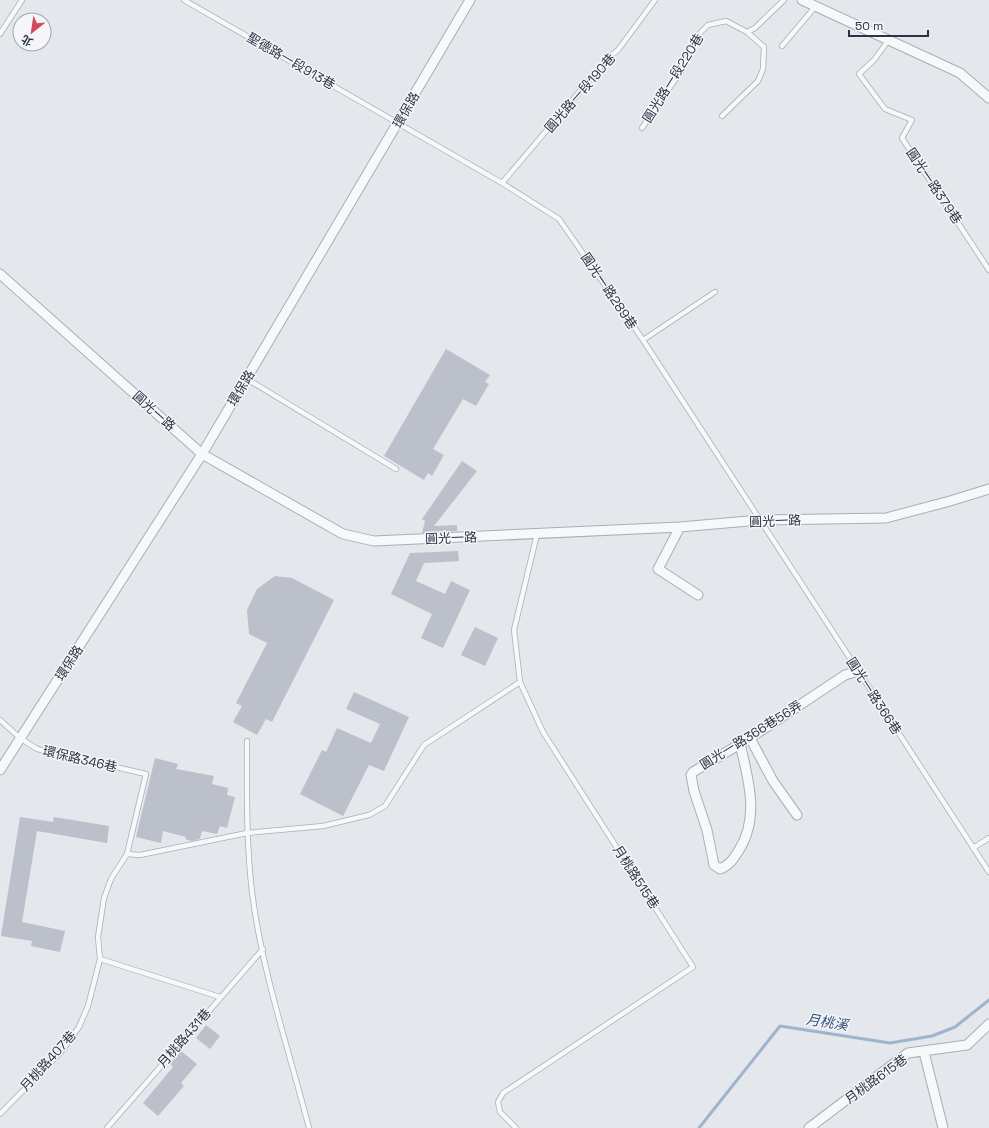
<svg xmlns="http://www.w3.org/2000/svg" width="989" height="1128" viewBox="0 0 989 1128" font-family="'Space Grotesk','Noto Sans TC',sans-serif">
<rect width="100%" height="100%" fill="#e4e7ec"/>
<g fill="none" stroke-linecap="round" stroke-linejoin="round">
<!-- stream -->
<path stroke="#9fb4cc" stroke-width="3" d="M699 1128 780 1026 890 1043 932 1036 955 1027 989 1000"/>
</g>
<!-- building -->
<path fill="#bbc0ca" d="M446 349 490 375 485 382 489 384 476 406 463 399 433 449 444 455 432 476 428 473 424 480 384 456Z
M462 461 477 471 434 526 457 525V531L422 533 425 521 422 519Z
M458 551 459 561 424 563 416 581 445 594 451 581 470 590 443 648 421 638 432 614 391 594 410 553Z
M275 576 292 578 334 600 272 722 266 719 257 735 233 722 242 706 236 703 267 643 249 634 247 610 257 589Z
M475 627 498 638 485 666 461 655Z
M354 692 409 717 384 771 369 765 343 816 300 794 322 750 326 752 337 728 371 743 380 724 346 709Z
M155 758 178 764 176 769 214 776 212 784 228 788 227 795 235 797 227 828 220 826 217 834 202 831 200 839 192 841 185 839 186 837 163 831 161 843 136 837Z
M20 817 53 822 54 817 109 826 107 843 37 831 22 922 65 931 60 952 31 946 32 941 1 936Z
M206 1025 220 1036 210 1049 196 1038Z
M181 1051 197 1064 181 1083 184 1086 158 1116 143 1103 173 1067 170 1064Z"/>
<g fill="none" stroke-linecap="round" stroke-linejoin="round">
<defs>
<path id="service" d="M184 0 502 183 559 219 643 340 989 872
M0 34 22 0
M888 41 874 60 859 74 885 109 912 120 902 138 989 270
M782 46 815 7
M722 116 758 81 763 69 764 47 747 32
M642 128 681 71 698 35 708 25 726 21 747 32 755 28 784 0
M502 183 608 58 618 50 655 0
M643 340 715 292
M247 379 396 469
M0 720 20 738 37 749 146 774 127 854 111 879 104 898 98 937 100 959 88 1006 79 1027 61 1052 0 1114
M247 741C247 791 246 842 252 892 262 972 289 1050 309 1128
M973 848 989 838
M127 854 140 855 247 833 323 826 369 815 385 806 424 745 520 682
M100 959 220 997
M107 1128 263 949
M516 1128 500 1112 498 1102 503 1093 693 967 543 732 520 682 514 630 537 534"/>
<path id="minor" d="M802 0 960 73 989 98
M0 274 202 454 343 534 374 541 680 527 760 520 886 518 950 501 989 489
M680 527 658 569 698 595
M750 738 773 781 797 815
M740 744C748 778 760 817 739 850 734 858 730 865 720 869L714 865 707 830 694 791 691 775 693 772 750 738 845 675 858 671
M0 770 202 454 470 0
M924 1052 943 1128
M809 1128 908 1053 967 1045 989 1024"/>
</defs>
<!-- service casing -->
<use href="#service" stroke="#a9aeb7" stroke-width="6"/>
<!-- minor casing -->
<use href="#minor" stroke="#a9aeb7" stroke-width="11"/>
<!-- service -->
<use href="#service" stroke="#f7f8fa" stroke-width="4.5"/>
<!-- minor -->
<use href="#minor" stroke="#f7f8fa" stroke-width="9"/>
</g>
<g text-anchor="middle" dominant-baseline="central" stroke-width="3" stroke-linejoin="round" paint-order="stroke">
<!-- street labels -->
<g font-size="13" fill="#2b3445" stroke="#f4f6f9">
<text transform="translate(291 61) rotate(30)">聖德路一段913巷</text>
<text transform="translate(673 78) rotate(-58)">圓光路一段220巷</text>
<text transform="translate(580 93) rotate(-49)">圓光路一段190巷</text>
<text transform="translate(406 110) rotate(-60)">環保路</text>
<text transform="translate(934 186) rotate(56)">圓光一路379巷</text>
<text transform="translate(609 291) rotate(56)">圓光一路289巷</text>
<text transform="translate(241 388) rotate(-59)">環保路</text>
<text transform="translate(154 411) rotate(42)">圓光一路</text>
<text transform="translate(775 521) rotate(-2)">圓光一路</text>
<text transform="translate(451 538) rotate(-2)">圓光一路</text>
<text transform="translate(69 663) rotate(-57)">環保路</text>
<text transform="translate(874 696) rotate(57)">圓光一路366巷</text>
<text transform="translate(751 735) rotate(-32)">圓光一路366巷56弄</text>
<text transform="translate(80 759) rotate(13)">環保路346巷</text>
<text transform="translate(636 877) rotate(57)">月桃路515巷</text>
<text transform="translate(184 1038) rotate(-49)">月桃路431巷</text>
<text transform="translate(48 1061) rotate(-48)">月桃路407巷</text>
<text transform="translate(876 1079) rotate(-36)">月桃路615巷</text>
</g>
<!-- water labels -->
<g font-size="14" font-style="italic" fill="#34527a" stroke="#f4f6f9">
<text transform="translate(827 1022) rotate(9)">月桃溪</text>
</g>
</g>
<!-- north arrow -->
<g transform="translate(32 32) rotate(210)"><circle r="19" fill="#f4f6f9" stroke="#a4a8b1"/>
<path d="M0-3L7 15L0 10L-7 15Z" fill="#d1495b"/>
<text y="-6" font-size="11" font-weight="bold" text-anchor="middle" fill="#2b3445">北</text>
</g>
<!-- scale -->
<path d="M849 30v6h79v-6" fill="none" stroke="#2b3445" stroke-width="2"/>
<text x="855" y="30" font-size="12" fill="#2b3445" stroke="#f4f6f9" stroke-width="3" paint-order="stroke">50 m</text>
</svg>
